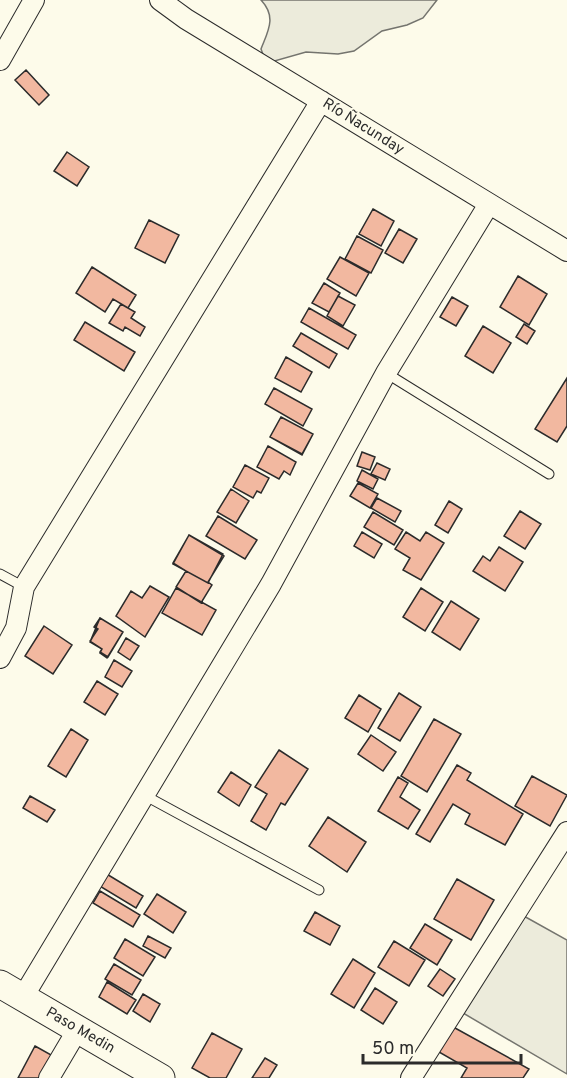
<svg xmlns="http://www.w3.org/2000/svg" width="567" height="1078" viewBox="0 0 567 1078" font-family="Overpass,sans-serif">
<rect width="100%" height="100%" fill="#fdfbea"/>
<!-- green -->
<path fill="#ecebdb" stroke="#74746e" stroke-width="1.5" d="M261 0H437L423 18 407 25 382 31 354 51 338 54 306 52 271 62 264 57 261 49C268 31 277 17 261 0Z
M522 915 567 940V1074L463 1013Z"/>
<!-- building -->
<path fill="#f2b8a0" stroke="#2b2b2b" stroke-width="1.5" d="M26 70 49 95 39 105 15 80Z
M67 152 89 167 77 186 54 171Z
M373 209 394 221 381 246 359 234Z
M149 220 179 235 165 263 135 248Z
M399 229 417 239 403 263 385 253Z
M357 236 383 250 371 273 345 259Z
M340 257 369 273 356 296 327 279Z
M92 267 136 295 128 308 113 299 105 312 76 293Z
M518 276 547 294 529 325 500 307Z
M324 283 340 293 329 312 312 303Z
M324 283 340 293 329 312 312 303Z
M338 296 355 305 343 326 327 316Z
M452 297 468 306 456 326 440 317Z
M452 297 468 306 456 326 440 317Z
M121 304 135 312 131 318 145 327 140 336 125 327 123 331 109 323Z
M309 308 356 335 348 349 301 322Z
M85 322 135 352 124 371 74 340Z
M524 324 535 331 527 344 516 337Z
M483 326 511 343 493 373 465 356Z
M301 333 337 354 329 368 293 346Z
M301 333 337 354 329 368 293 346Z
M286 357 312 372 301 392 275 378Z
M567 378V426L557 442 535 429Z
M274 388 312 409 303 426 265 404Z
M281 417 313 434 302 455 270 437Z
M281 417 313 434 302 454 270 437Z
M268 446 296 462 290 475 284 471 279 479 257 467Z
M362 452 375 457 370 470 357 466Z
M377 463 390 469 385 480 371 474Z
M245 465 269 478 261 493 257 491 253 498 233 487Z
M362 470 378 479 373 489 357 481Z
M358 483 378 494 370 508 350 496Z
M231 489 249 501 236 523 217 512Z
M377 498 401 511 395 522 371 508Z
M449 501 462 509 448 533 435 525Z
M520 511 541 524 525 549 504 536Z
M373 512 403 530 394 545 364 527Z
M218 516 257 540 245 559 206 536Z
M362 532 382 544 374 558 354 546Z
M406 532 420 541 426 532 444 543 421 580 403 570 410 558 395 549Z
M189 535 223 554 208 583 173 564Z
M189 535 224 556 208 582 212 585 201 603 176 587 186 571 173 563Z
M499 547 523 562 505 591 473 571 483 556 490 561Z
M150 586 169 597 145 637 116 616 131 591 142 598Z
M176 588 216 610 202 635 162 613Z
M421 588 443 602 425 631 403 617Z
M451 601 479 619 460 650 432 632Z
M100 618 123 632 108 657 100 653 102 649 90 642 97 629 94 627Z
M100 618 123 632 107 658 100 653 102 649 90 642Z
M100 618 123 632 108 657 100 652 102 649 90 641 98 629 95 627Z
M44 626 72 645 53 674 25 656Z
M126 638 139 646 130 660 118 652Z
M114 660 132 671 122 687 105 677Z
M97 681 118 694 105 715 84 702Z
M399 693 421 707 400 741 378 728Z
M359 695 381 709 368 732 345 718Z
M434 719 461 734 427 792 401 776Z
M71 729 88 740 66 777 48 766Z
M371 735 396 752 383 771 358 754Z
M279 750 308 769 285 805 281 803 266 830 251 821 267 794 255 787Z
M457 765 471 773 467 780 523 814 505 845 465 824 470 814 453 804 430 842 416 834Z
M231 772 251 785 239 806 218 792Z
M532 776 567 795 550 826 515 806Z
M398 777 408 783 400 797 420 810 408 829 378 811Z
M30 796 55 810 47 822 23 808Z
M328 817 366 842 347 872 309 846Z
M105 873 143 896 136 908 98 885Z
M457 879 494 900 471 940 434 919Z
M100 891 140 915 133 927 93 903Z
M157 894 186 912 173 933 144 914Z
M315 912 340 926 330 945 304 931Z
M425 924 452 940 437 965 410 948Z
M148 936 171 948 165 958 143 946Z
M125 939 155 957 143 976 114 958Z
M394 941 425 960 409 986 378 967Z
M353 959 375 973 354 1008 331 994Z
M114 964 141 980 132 995 105 979Z
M440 969 455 979 443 996 428 986Z
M107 982 136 1000 127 1014 99 997Z
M375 988 397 1002 383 1024 361 1010Z
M143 994 160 1004 150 1022 133 1011Z
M446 1023 529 1069 523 1078H461L467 1068 432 1048Z
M212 1033 242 1049 226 1078H210L192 1068Z
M35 1046 53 1056 42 1078H18Z
M265 1058 277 1065 269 1078H252Z"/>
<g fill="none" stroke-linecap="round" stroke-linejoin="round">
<defs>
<path id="lane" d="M386 373 549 474
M0 574 24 587
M144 795 319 890"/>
<path id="street" d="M160 0 186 19 567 251
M0 60 34 0
M0 658 16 628 24 587 321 101
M23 997 271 584 386 373 489 204
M49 1078 78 1029
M411 1078 567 832"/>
<path id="secondary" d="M0 984 161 1078"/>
</defs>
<!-- lane casing -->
<use href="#lane" stroke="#2b2b2b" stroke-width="11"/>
<!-- street casing -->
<use href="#street" stroke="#2b2b2b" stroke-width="22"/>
<!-- secondary casing -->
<use href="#secondary" stroke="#2b2b2b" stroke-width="29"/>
<!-- lane -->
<use href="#lane" stroke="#fdfbea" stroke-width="9"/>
<!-- street -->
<use href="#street" stroke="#fdfbea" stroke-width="20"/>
<!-- secondary -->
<use href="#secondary" stroke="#fdfbea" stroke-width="27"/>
</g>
<g text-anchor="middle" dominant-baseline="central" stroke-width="4.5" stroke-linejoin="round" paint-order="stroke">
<!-- street labels -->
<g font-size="15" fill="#2b2b2b" stroke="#fdfbea">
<text transform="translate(363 127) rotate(32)">Río Ñacunday</text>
<text transform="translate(80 1031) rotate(30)">Paso Medin</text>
</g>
</g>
<!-- scale -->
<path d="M363 1054v9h158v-9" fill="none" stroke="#2b2b2b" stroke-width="3"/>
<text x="372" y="1054" font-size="18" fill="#2b2b2b" stroke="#fdfbea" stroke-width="4.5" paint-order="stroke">50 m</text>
</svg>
